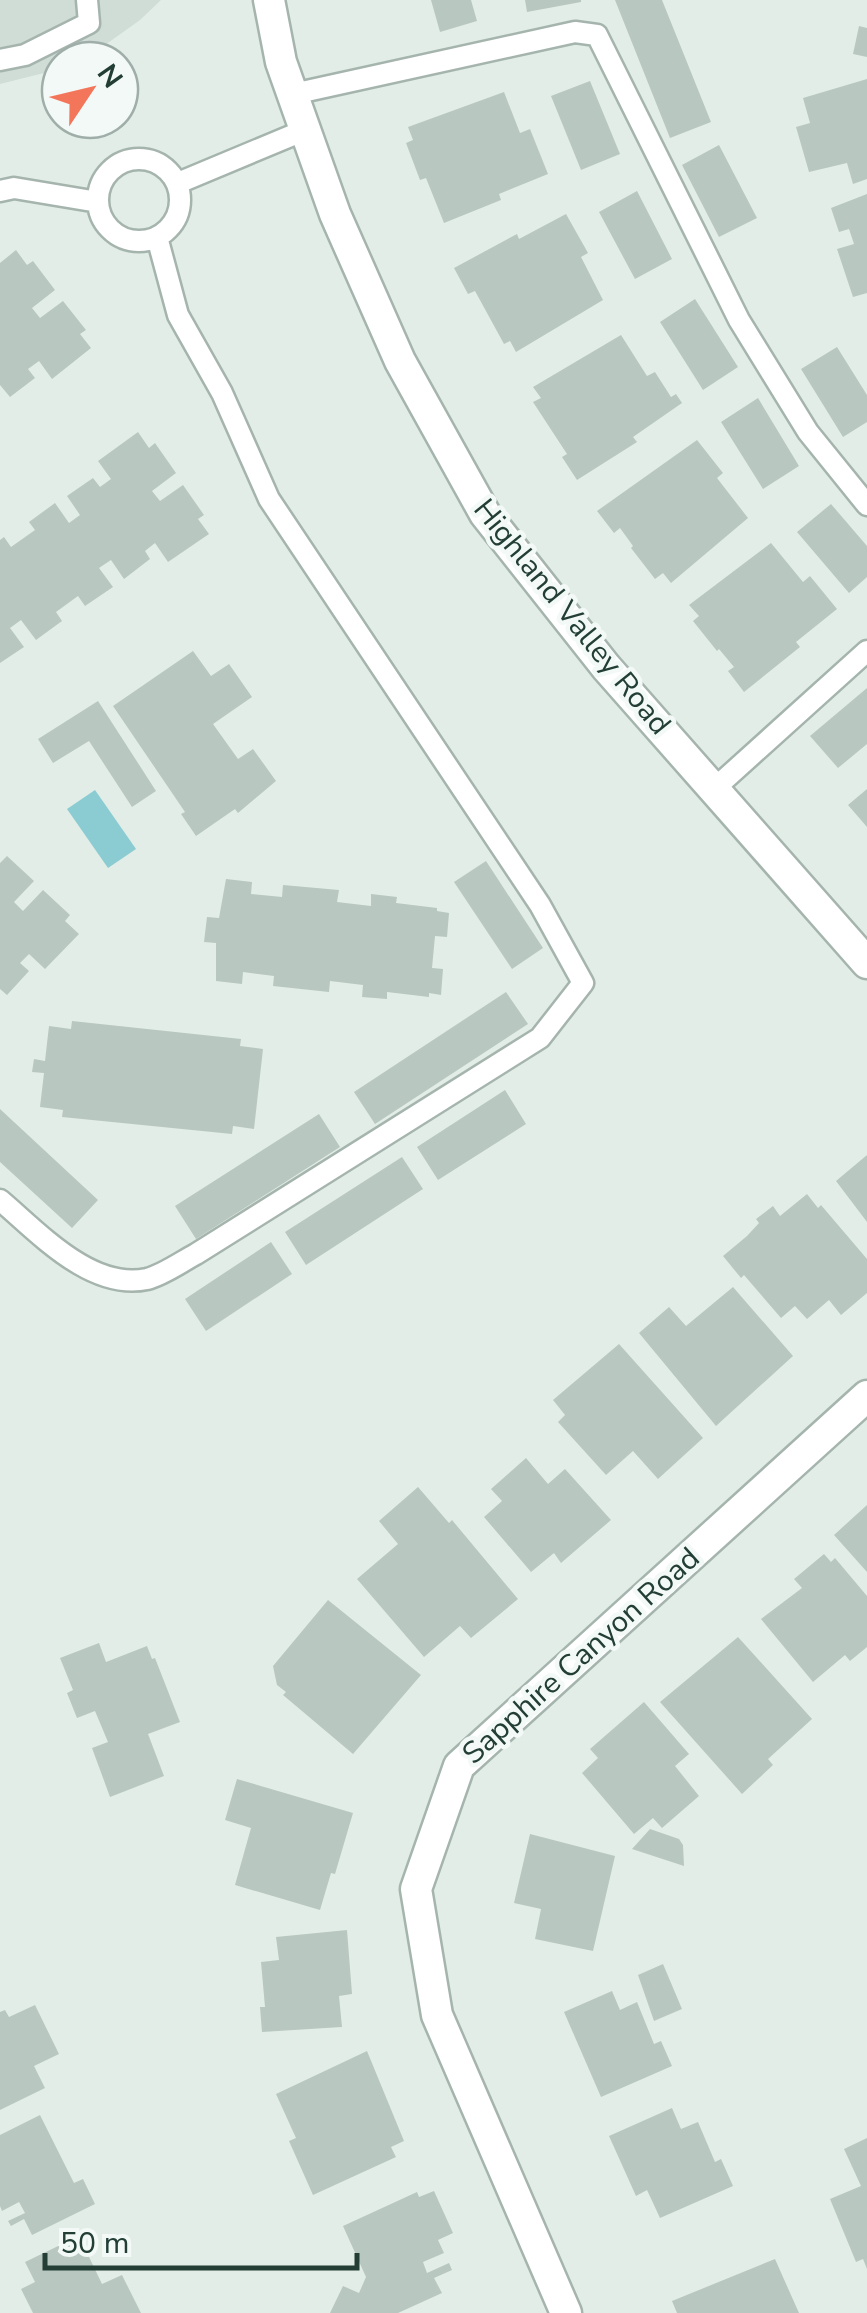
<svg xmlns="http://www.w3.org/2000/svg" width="867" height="2313" viewBox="0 0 867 2313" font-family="'Nunito Sans',sans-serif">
<rect width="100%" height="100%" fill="#e2ede7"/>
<!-- built -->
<path fill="#d0dcd6" d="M0 0H161L140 20 84 60H60V69L0 84Z"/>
<!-- water -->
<path fill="#8accd2" d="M95 790 136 849 108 868 67 809Z"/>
<!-- building -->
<path fill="#b8c7c0" d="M431 0H471L477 21 440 32Z
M525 0H581V2L527 12Z
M615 0H662L711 122 670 138Z
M859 26 867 28V57L853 54Z
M867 79V179L853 184 847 163 809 172 796 127 810 123 803 98Z
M590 81 620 154 581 170 551 96Z
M504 92 520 133 530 129 548 174 499 194 501 200 444 223 426 178 420 180 406 143 413 140 408 127Z
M719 145 757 218 719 237 682 165Z
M637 191 672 259 635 279 599 212Z
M867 194V293L853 297 837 249 854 244 849 229 839 232 831 208Z
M566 214 588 253 581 257 603 300 516 352 510 341 504 344 475 291 468 294 454 268 517 234 519 239Z
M16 250 27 265 33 261 55 290 32 308 40 318 63 301 86 330 80 334 91 348 52 379 39 361 28 369 35 378 10 397 0 385V263Z
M695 299 738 367 703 390 660 322Z
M621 335 647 376 655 372 671 397 676 394 682 403 633 437 637 442 577 480 562 457 567 454 533 402 541 398 533 387Z
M837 347 867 395V422L843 437 801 369Z
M758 398 799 466 763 489 721 422Z
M138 432 149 448 155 443 176 473 152 491 160 501 183 485 204 515 198 519 209 534 168 562 155 543 145 551 150 559 124 579 111 560 99 568 113 587 85 606 78 596 56 612 62 621 36 640 21 620 10 628 24 647 0 663V540L4 537 11 547 35 530 29 522 55 503 69 523 80 515 67 496 93 478 100 487 111 479 98 461Z
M697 440 723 473 717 478 748 518 671 583 663 573 655 579 631 548 633 546 620 528 614 533 597 511Z
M831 504 867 546V577L849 593 797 532Z
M771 543 803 582 810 576 837 609 796 642 800 647 744 692 728 671 734 667 719 649 717 651 693 621 699 616 689 605Z
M193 651 211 676 229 664 252 697 213 724 238 759 253 749 276 781 238 813 235 809 196 836 181 814 185 812 113 706Z
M867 688V744L838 768 810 736Z
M98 701 156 791 132 807 89 741 53 763 38 739Z
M867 789V827L848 805Z
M7 856 34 881 14 902 23 911 43 890 70 915 65 921 79 934 45 969 29 954 20 963 29 971 7 995 0 989V863Z
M486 861 543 948 512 969 454 882Z
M226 879 252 882 251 894 282 897 283 885 339 890 337 902 371 906V894L397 897 396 903 437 908V911L449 913 447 937 435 936 432 968 443 969 441 995 429 993V997L387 992V999L362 997 363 985 330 981 329 992 273 986 274 976 243 972 242 984 216 981V943L204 942 207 917 219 918Z
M506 992 528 1024 375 1124 354 1092Z
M72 1021 241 1039 240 1046 263 1049 254 1129 233 1126 232 1134 62 1117 63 1110 40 1107 44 1073 32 1072 34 1059 45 1061 49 1026 71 1029Z
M505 1090 526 1124 438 1180 417 1147Z
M0 1109 98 1200 72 1228 0 1162Z
M319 1114 340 1147 196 1239 175 1206Z
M867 1155V1222L836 1181Z
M402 1157 423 1189 306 1265 285 1232Z
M807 1194 818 1208 821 1205 867 1259V1293L841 1315 829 1300 807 1319 795 1306 781 1318 744 1275 741 1278 723 1256 747 1236 759 1223 756 1219 773 1206 780 1216Z
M271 1242 292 1274 206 1331 185 1299Z
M733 1287 793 1356 716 1426 639 1333 669 1307 686 1326Z
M619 1344 703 1438 658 1479 633 1451 606 1475 558 1422 565 1415 553 1400Z
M526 1458 548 1484 565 1469 611 1520 561 1563 554 1553 531 1572 484 1517 502 1501 491 1489Z
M418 1487 449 1523 452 1520 518 1599 471 1638 460 1626 424 1657 357 1579 398 1544 379 1521Z
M867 1505V1572L834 1535Z
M824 1554 831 1562 835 1558 867 1596V1647L850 1661 845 1655 813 1682 761 1619 802 1588 794 1579Z
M328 1600 421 1675 353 1754 283 1695 286 1692 277 1685 273 1666Z
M738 1637 812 1719 768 1759 773 1765 742 1794 660 1702Z
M99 1643 106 1662 147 1646 152 1659 155 1658 180 1722 148 1734 164 1776 110 1797 92 1748 108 1742 95 1711 77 1718 67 1693 73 1690 60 1658Z
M644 1702 689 1754 675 1766 699 1796 662 1828 653 1818 634 1834 582 1773 598 1758 590 1749Z
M237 1779 353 1813 335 1874 331 1873 320 1910 235 1885 251 1828 225 1820Z
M650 1829 679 1839 683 1845 684 1866 632 1849Z
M530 1834 615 1856 593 1951 535 1939 541 1909 514 1903Z
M347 1930 352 1994 339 1996 342 2027 262 2032 260 2007H265L261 1962 279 1960 276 1937Z
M663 1964 682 2009 654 2021 638 1975Z
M612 1991 620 2010 637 2002 654 2044 661 2041 672 2066 601 2097 564 2012Z
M35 2005 59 2054 34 2066 45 2088 0 2110V2012L5 2010 9 2017Z
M367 2051 404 2141 391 2147 396 2157 313 2195 289 2141 296 2138 276 2094Z
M672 2108 681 2129 698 2122 715 2162 721 2159 733 2186 660 2218 647 2190 636 2196 609 2136Z
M40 2115 74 2183 83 2179 95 2204 32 2235 24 2219 11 2226 8 2221 25 2213 19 2202 2 2211 0 2206V2135Z
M867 2138V2269L863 2259 856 2262 830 2199 861 2186 844 2149Z
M434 2191 453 2233 438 2240 444 2253 423 2262 427 2273 449 2263 452 2270 434 2278 442 2293 398 2313H330L343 2286 359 2293 366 2277 343 2226 417 2192 419 2197Z
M79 2236 102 2284 122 2275 141 2313H33L21 2289 35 2282 25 2262Z
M775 2259 799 2313H677L672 2301Z"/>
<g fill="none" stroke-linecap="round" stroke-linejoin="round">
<defs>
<path id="service" d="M0 60 25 55 89 23 87 0
M293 94 575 32 597 35 739 320 808 432 867 505
M98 200a41 41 0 1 1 82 0a41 41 0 1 1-82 0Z
M178 183 305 130
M0 191 14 188 98 202
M714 789 867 651
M0 1200C38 1232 91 1291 147 1279 163 1275 181 1262 196 1254L540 1038 583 983 540 905 269 499 222 393 178 315 157 237"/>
<path id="minor" d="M566 2313 437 2015 416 1889 459 1766 867 1396"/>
<path id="tertiary" d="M269 0 281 62 335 214 400 361 485 514 606 667 867 963"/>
</defs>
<!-- service casing -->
<use href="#service" stroke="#a5b5ae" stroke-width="25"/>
<!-- minor casing -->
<use href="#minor" stroke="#a5b5ae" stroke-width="35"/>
<!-- tertiary casing -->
<use href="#tertiary" stroke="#a5b5ae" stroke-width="35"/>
<!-- service -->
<use href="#service" stroke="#fff" stroke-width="20"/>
<!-- minor -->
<use href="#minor" stroke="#fff" stroke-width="30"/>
<!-- tertiary -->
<use href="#tertiary" stroke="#fff" stroke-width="30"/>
</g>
<g text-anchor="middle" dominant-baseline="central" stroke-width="9" stroke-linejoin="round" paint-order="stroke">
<!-- street labels -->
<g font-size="30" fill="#223e35" stroke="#f3f9f6">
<text transform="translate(572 617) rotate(51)">Highland Valley Road</text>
<text transform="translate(581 1656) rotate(-42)">Sapphire Canyon Road</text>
</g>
</g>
<!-- north arrow -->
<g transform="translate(90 90) rotate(55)"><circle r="48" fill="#f3f9f6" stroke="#9faea9" stroke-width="2.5"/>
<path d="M0-8L18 38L0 25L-18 38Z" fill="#f3755a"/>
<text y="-15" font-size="28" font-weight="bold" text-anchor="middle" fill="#223e35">N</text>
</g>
<!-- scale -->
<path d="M45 2253v15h312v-15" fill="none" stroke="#223e35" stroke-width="5"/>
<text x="60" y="2253" font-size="30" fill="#223e35" stroke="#f3f9f6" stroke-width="8" paint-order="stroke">50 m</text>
</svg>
